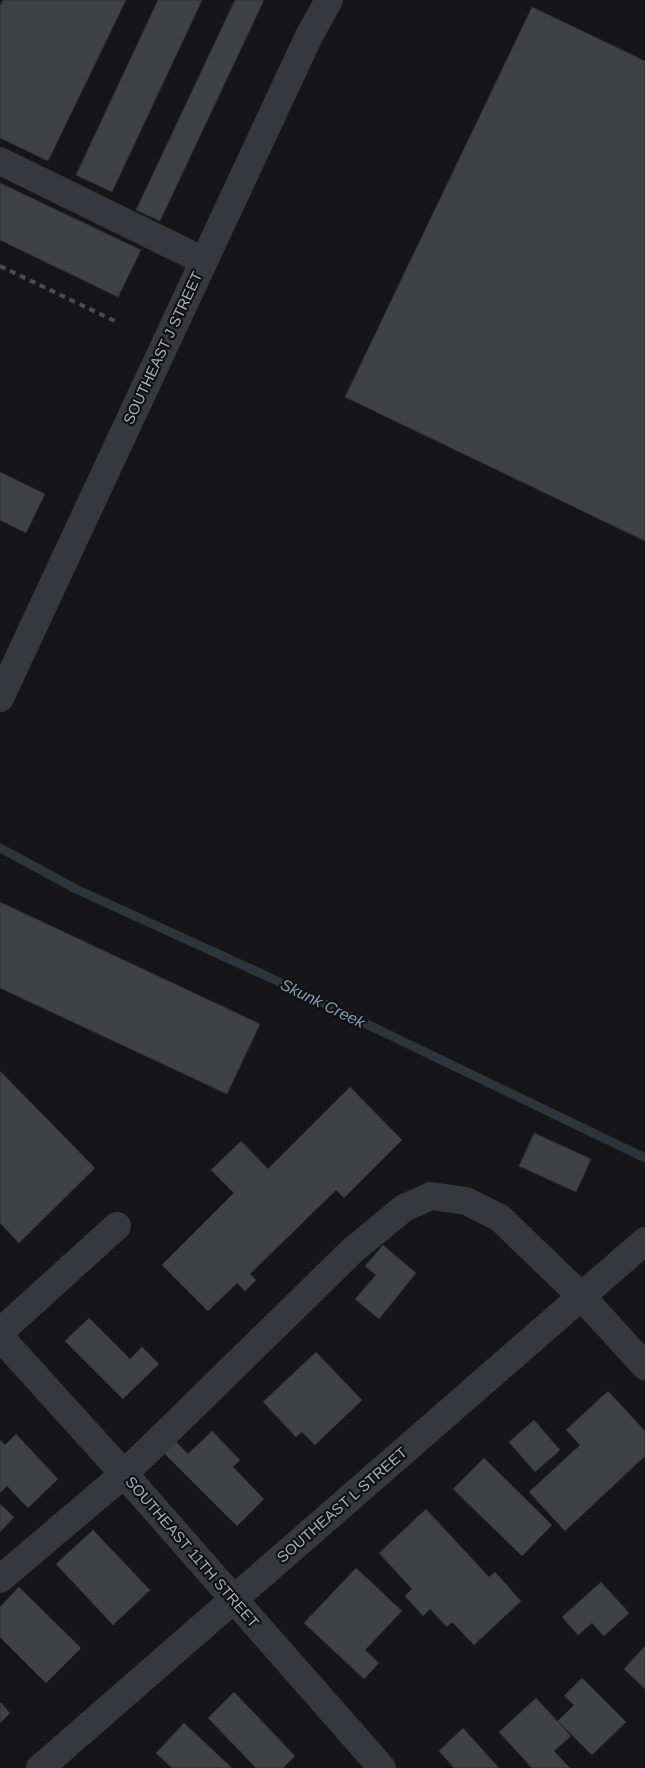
<svg xmlns="http://www.w3.org/2000/svg" width="645" height="1768" viewBox="0 0 645 1768" font-family="Arial,sans-serif">
<style>
.lines{fill:none;stroke-linecap:round;stroke-linejoin:round}
.stream{stroke:#2c353c;stroke-width:9}
.building{fill:#404145;stroke:#303034}
.minor{stroke:#37383d;stroke-width:28}
.rail{stroke:#4a4c52;stroke-width:4;stroke-dasharray:6 5;stroke-linecap:butt}
.labels{text-anchor:middle;stroke-width:4.5;stroke-linejoin:round;paint-order:stroke}
.street-label{font-size:15px;fill:#a8adb8;stroke:#111113}
.water-label{font-size:16px;font-style:italic;fill:#7f9bb3;stroke:#111113}
</style>
<rect width="100%" height="100%" fill="#161618"/>
<g class="lines">
<path class="stream" d="M0 848 76 889 273 979 645 1158"/>
</g>
<g class="building">
<path d="M3 0H126L48 161 0 138V6Z"/>
<path d="M158 0H202L112 192 76 175Z"/>
<path d="M235 0H264L160 221 136 210Z"/>
<path d="M532 7 645 61V541L345 397Z"/>
<path d="M0 183 141 250 118 297 0 240Z"/>
<path d="M0 472 45 494 26 533 0 520Z"/>
<path d="M0 902 260 1024 227 1094 0 988Z"/>
<path d="M0 1071 95 1168 19 1243 0 1223Z"/>
<path d="M350 1087 402 1140 344 1198 336 1190 250 1274 256 1280 245 1291 237 1283 208 1311 162 1265 234 1193 211 1170 241 1141 268 1169Z"/>
<path d="M534 1133 591 1159 576 1192 519 1166Z"/>
<path d="M383 1245 416 1273 379 1319 355 1299 376 1275 365 1266Z"/>
<path d="M89 1318 130 1359 142 1347 159 1364 123 1399 65 1341Z"/>
<path d="M316 1352 362 1400 315 1445 302 1432 296 1437 263 1402Z"/>
<path d="M608 1391 645 1431V1456L565 1531 529 1492 580 1445 566 1430Z"/>
<path d="M534 1420 560 1450 535 1472 509 1442Z"/>
<path d="M212 1431 240 1460 233 1467 264 1499 237 1526 162 1451 174 1440 188 1454Z"/>
<path d="M16 1434 58 1479 28 1508 7 1486 0 1493V1440L5 1445Z"/>
<path d="M484 1458 552 1525 522 1556 453 1489Z"/>
<path d="M0 1504 14 1517 0 1532Z"/>
<path d="M426 1509 489 1577 495 1572 521 1601 474 1645 452 1622 447 1627 430 1609 423 1616 405 1596 412 1589 379 1553Z"/>
<path d="M93 1530 150 1590 113 1625 56 1564Z"/>
<path d="M356 1568 402 1611 365 1650 379 1663 364 1679 304 1623Z"/>
<path d="M601 1582 629 1613 604 1636 592 1623 578 1635 562 1617Z"/>
<path d="M19 1587 81 1648 46 1683 0 1637V1607Z"/>
<path d="M645 1646V1689L624 1669Z"/>
<path d="M582 1678 626 1722 592 1755 558 1721 574 1705 564 1696Z"/>
<path d="M234 1692 295 1756 283 1768H256L208 1718Z"/>
<path d="M536 1698 571 1736 554 1751 570 1768H532L499 1732Z"/>
<path d="M0 1702 10 1713 0 1723Z"/>
<path d="M184 1723 232 1768H172L156 1753Z"/>
<path d="M463 1728 499 1768H454L439 1751Z"/>
</g>
<g class="lines">
<g class="minor">
<path d="M0 161 204 261"/>
<path d="M0 698 309 36 329 0"/>
<path d="M0 1332 117 1226"/>
<path d="M0 1337 124 1474 382 1768"/>
<path d="M0 1579 124 1474 353 1250 404 1208 431 1196 466 1201 500 1218 582 1297 645 1366"/>
<path d="M40 1768 645 1241"/>
</g>
<path class="rail" d="M0 266 119 323"/>
</g>
<g class="labels">
<g class="street-label">
<text transform="translate(163 348) rotate(-65)" y="5">SOUTHEAST J STREET</text>
<text transform="translate(342 1505) rotate(-41)" y="5">SOUTHEAST L STREET</text>
<text transform="translate(192 1552) rotate(49)" y="5">SOUTHEAST 11TH STREET</text>
</g>
<g class="water-label">
<text transform="translate(323 1003) rotate(26)" y="6">Skunk Creek</text>
</g>
</g>
</svg>
